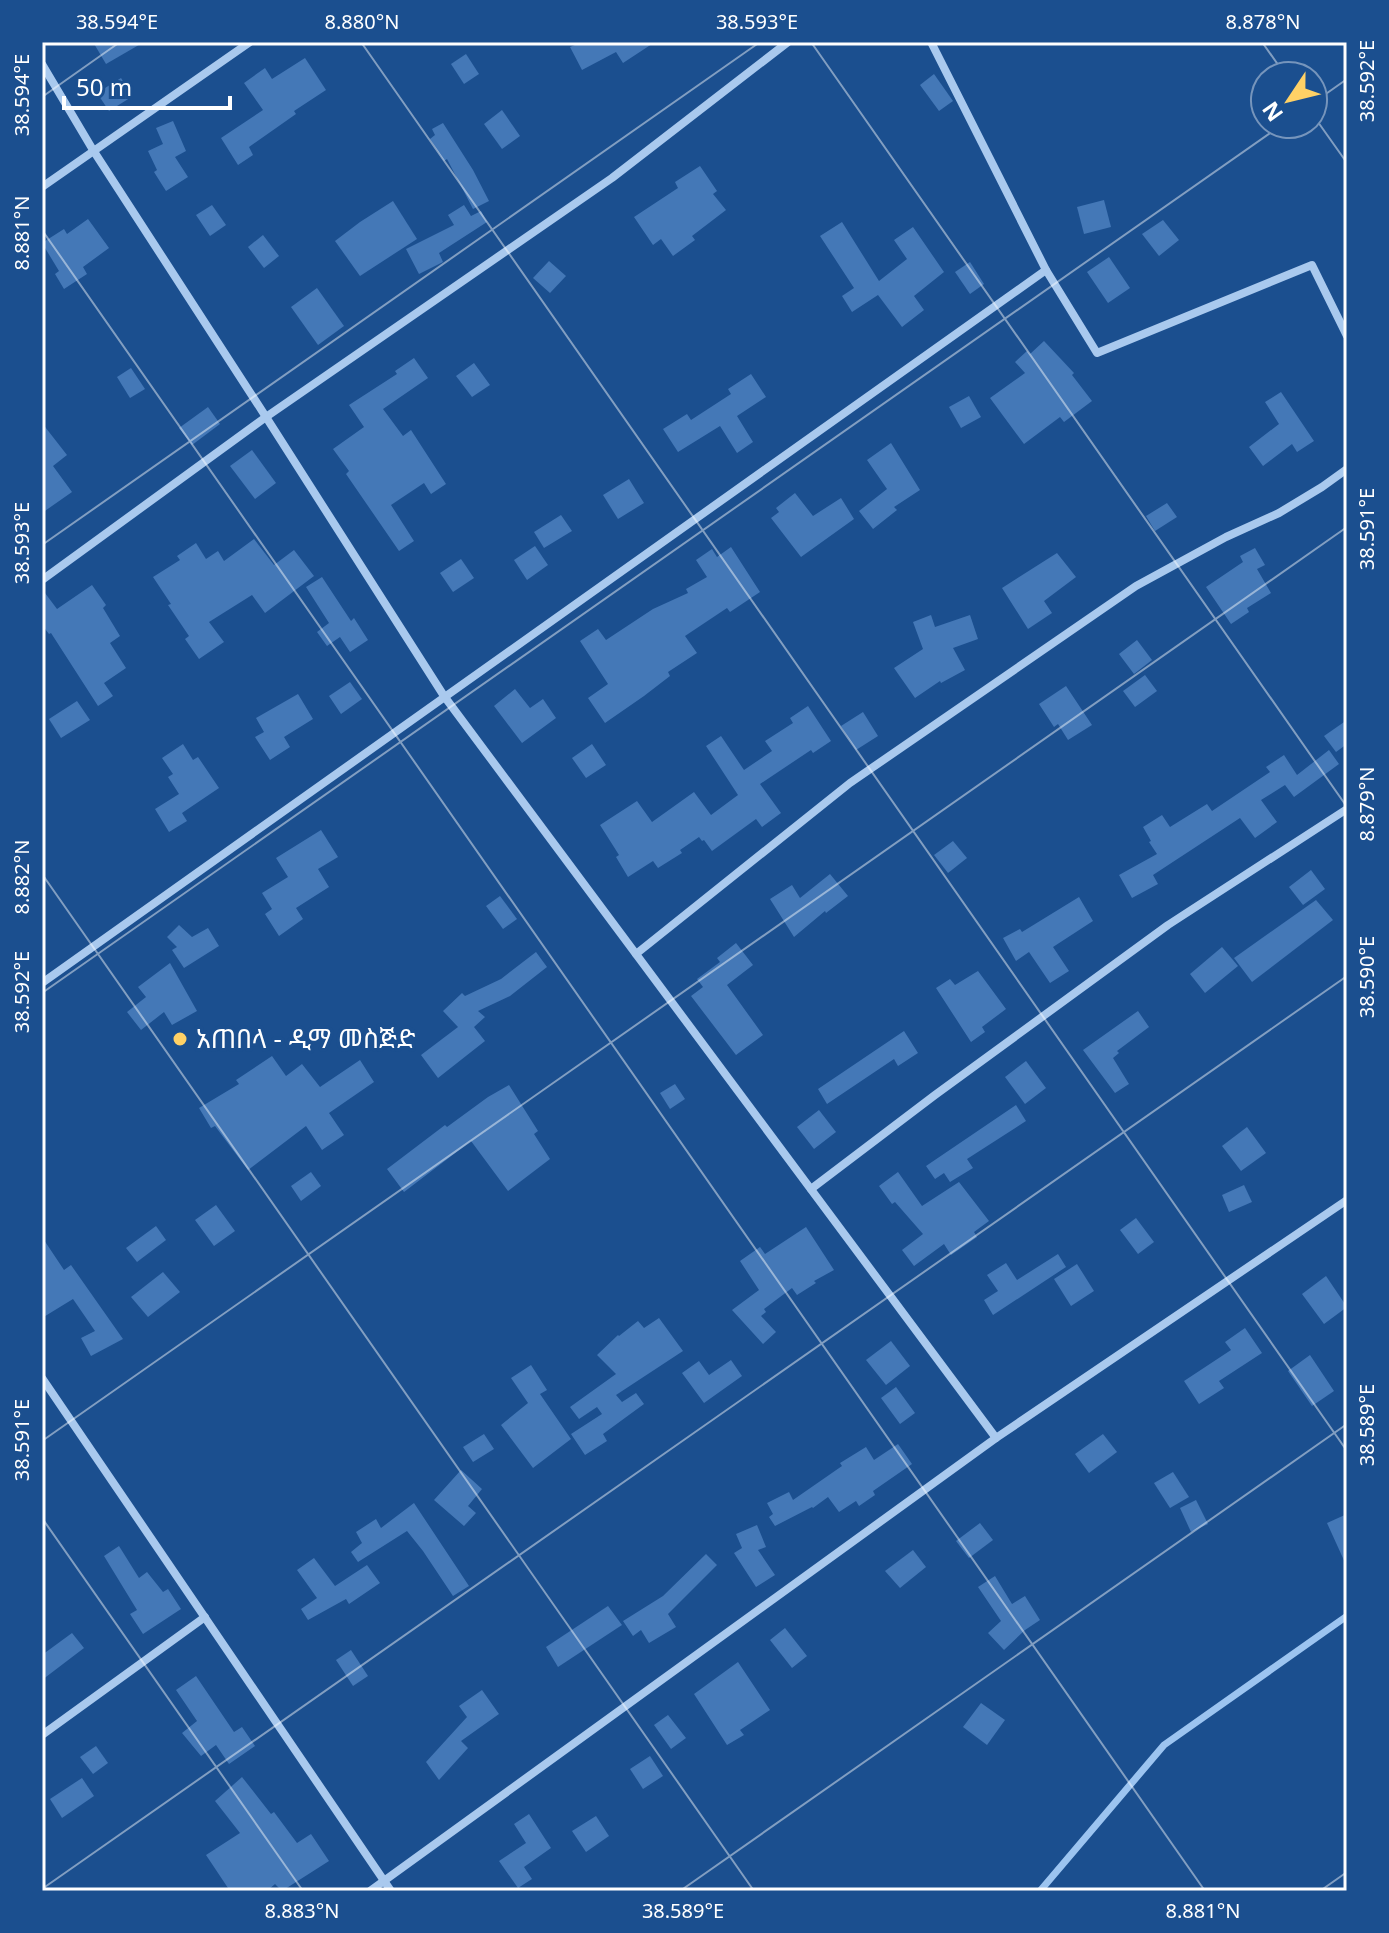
<svg xmlns="http://www.w3.org/2000/svg" width="1389" height="1933" viewBox="0 0 1389 1933" font-family="'Noto Sans','Noto Sans Ethiopic',sans-serif">
<style>
.lines{fill:none;stroke-linecap:round;stroke-linejoin:round}
.stream{stroke:#9cc4f0;stroke-width:7}
.building{fill:#4478b7}
.street{stroke:#a9c9ee;stroke-width:8}
.ticks{fill:none;stroke:#fff;stroke-width:2;stroke-opacity:0.45}
.poi-dot{fill:#ffd166;stroke:#1b4f8f;stroke-width:3}
.labels{text-anchor:middle;stroke-width:7;stroke-linejoin:round;paint-order:stroke}
.poi-label{font-size:26px;fill:#fff;stroke:#1b4f8f;text-anchor:start}
.neatline{fill:none;stroke:#fff;stroke-width:3}
.ticks-label{font-size:20px;text-anchor:middle;fill:#fff}
</style>
<rect width="100%" height="100%" fill="#1b4f8f"/>
<g class="lines">
<path class="stream" d="M1040 1891 1164 1745 1347 1616"/>
</g>
<g class="building">
<path d="M93 42H144L106 64Z"/>
<path d="M582 42H655L623 63 616 52 582 70 570 47Z"/>
<path d="M466 54 479 74 464 84 451 64Z"/>
<path d="M305 58 326 90 294 111 296 114 249 147 253 155 238 165 221 138 263 110 244 83 265 68 272 79Z"/>
<path d="M934 74 953 101 939 111 920 85Z"/>
<path d="M121 78 133 96 109 111 97 93Z"/>
<path d="M502 110 520 136 502 149 484 124Z"/>
<path d="M173 121 186 151 175 157 188 177 166 191 154 172 157 170 148 151 163 144 156 128Z"/>
<path d="M443 123 473 170 489 201 473 209 447 159 444 161 430 139 435 135 432 129Z"/>
<path d="M700 166 717 191 713 194 726 210 692 236 695 240 673 256 661 239 653 245 634 217 678 188 675 182Z"/>
<path d="M1104 200 1111 227 1084 234 1077 207Z"/>
<path d="M393 201 417 239 360 276 335 241 360 222Z"/>
<path d="M212 205 226 225 210 236 196 215Z"/>
<path d="M464 205 471 216 481 211 487 222 439 253 443 262 419 274 406 249 454 225 448 215Z"/>
<path d="M88 219 109 248 83 267 87 274 64 289 55 274 59 271 42 243 64 229 67 234Z"/>
<path d="M1163 220 1179 240 1159 256 1142 234Z"/>
<path d="M842 222 879 281 907 259 894 240 913 227 944 272 914 296 924 310 902 327 878 295 852 312 842 296 854 288 820 236Z"/>
<path d="M263 235 279 256 264 268 248 247Z"/>
<path d="M1109 257 1130 288 1108 303 1087 272Z"/>
<path d="M549 261 566 276 550 293 533 278Z"/>
<path d="M970 262 984 284 970 294 955 272Z"/>
<path d="M317 288 344 326 318 345 291 307Z"/>
<path d="M1044 341 1074 373 1072 375 1092 401 1064 422 1060 417 1024 444 990 398 1025 373 1015 362 1027 351 1030 354Z"/>
<path d="M414 358 428 378 383 409 403 436 411 430 446 484 431 494 424 483 391 505 414 541 399 551 346 474 349 471 333 449 364 427 349 405 397 374 395 371Z"/>
<path d="M474 363 490 385 472 397 456 376Z"/>
<path d="M131 368 145 389 130 398 117 377Z"/>
<path d="M751 374 766 397 737 416 753 442 737 453 720 426 678 452 663 429 687 414 691 420 731 394 728 389Z"/>
<path d="M1281 392 1314 441 1297 452 1292 444 1263 466 1249 447 1279 424 1265 402Z"/>
<path d="M969 396 981 417 961 428 949 407Z"/>
<path d="M208 407 220 424 192 445 179 428Z"/>
<path d="M42 423 67 455 53 466 72 492 42 513Z"/>
<path d="M891 443 920 490 894 507 897 510 873 529 859 511 887 489 867 460Z"/>
<path d="M252 450 276 483 255 499 230 466Z"/>
<path d="M629 479 644 503 618 519 603 495Z"/>
<path d="M795 493 813 516 841 498 854 519 801 557 771 518 779 512 776 508Z"/>
<path d="M1167 503 1177 517 1155 531 1146 516Z"/>
<path d="M561 515 572 531 544 548 534 532Z"/>
<path d="M254 539 274 565 294 550 314 576 265 613 252 595 209 622 224 642 199 659 185 639 189 636 168 605 171 604 153 577 180 560 177 556 196 543 206 559 218 551 224 561Z"/>
<path d="M535 546 548 565 527 580 514 560Z"/>
<path d="M731 547 760 592 730 612 727 608 685 636 697 653 668 672 670 676 644 696 605 723 588 698 608 684 580 641 598 629 606 640 653 609 688 593 686 589 707 577 696 560 712 549 717 557Z"/>
<path d="M1255 548 1265 565 1257 569 1271 593 1247 608 1249 612 1231 624 1206 587 1243 562 1240 556Z"/>
<path d="M1057 553 1076 577 1044 601 1052 613 1028 629 1002 588Z"/>
<path d="M461 559 474 578 453 592 440 573Z"/>
<path d="M322 577 351 621 354 618 368 640 350 652 340 637 327 646 317 632 329 623 306 587Z"/>
<path d="M92 585 106 605 103 608 120 636 110 643 126 668 104 683 113 696 98 706 51 633 49 634 42 625V589L57 609Z"/>
<path d="M931 615 935 627 970 615 978 639 953 648 965 670 941 683 940 681 915 698 894 668 923 649 913 622Z"/>
<path d="M1137 640 1152 660 1134 674 1119 654Z"/>
<path d="M1145 675 1157 691 1135 707 1123 691Z"/>
<path d="M350 682 362 699 341 714 329 696Z"/>
<path d="M1066 686 1092 725 1068 740 1058 724 1054 727 1039 704Z"/>
<path d="M515 689 530 708 543 699 556 718 522 743 494 706Z"/>
<path d="M298 694 313 719 284 737 290 747 270 760 255 737 264 732 256 718Z"/>
<path d="M77 701 90 720 61 738 49 719Z"/>
<path d="M808 706 831 741 813 753 811 750 760 784 781 813 762 827 756 819 712 851 704 840 702 841 699 837 680 850 682 853 658 868 653 861 628 877 616 857 619 855 600 825 637 801 652 822 694 792 711 815 738 795 706 746 721 736 744 770 772 751 765 741 793 723 790 718Z"/>
<path d="M863 712 878 736 856 750 841 726Z"/>
<path d="M1347 720V744L1336 752 1324 736Z"/>
<path d="M183 744 193 760 198 757 219 788 182 813 187 821 169 832 155 809 179 794 168 777 173 774 162 758Z"/>
<path d="M592 744 606 765 586 778 572 758Z"/>
<path d="M1329 750 1339 764 1294 797 1285 785 1261 800 1277 822 1255 838 1240 818 1153 875 1158 884 1132 898 1119 875 1157 854 1149 842 1151 841 1143 827 1162 815 1170 827 1207 804 1212 811 1270 772 1266 767 1284 755 1297 775Z"/>
<path d="M321 830 338 857 318 869 329 887 296 908 303 919 279 936 265 914 272 909 262 893 288 877 276 858Z"/>
<path d="M953 841 967 858 948 873 934 855Z"/>
<path d="M1311 870 1325 889 1303 905 1289 887Z"/>
<path d="M830 874 848 896 826 913 825 911 794 937 770 899 792 885 800 898Z"/>
<path d="M500 896 517 919 503 929 486 906Z"/>
<path d="M1079 897 1093 921 1053 947 1069 971 1050 983 1029 952 1016 961 1003 938 1020 929 1022 932Z"/>
<path d="M1316 900 1333 920 1252 982 1234 958Z"/>
<path d="M179 925 192 937 208 928 219 946 184 968 172 950 177 947 167 937Z"/>
<path d="M736 943 753 965 727 985 763 1035 736 1055 691 996 703 987 697 979 720 962 717 958Z"/>
<path d="M1222 947 1238 966 1205 993 1190 974Z"/>
<path d="M536 952 547 967 510 996 478 1011 485 1017 474 1027 485 1041 438 1078 421 1055 458 1027 443 1011 462 993 465 996 501 979Z"/>
<path d="M170 963 197 1011 172 1025 164 1012 141 1030 127 1012 146 997 138 987Z"/>
<path d="M978 971 1006 1009 982 1027 985 1032 971 1042 936 988 950 979 955 985Z"/>
<path d="M1138 1011 1149 1027 1117 1051 1119 1053 1113 1058 1129 1084 1115 1093 1083 1050Z"/>
<path d="M904 1031 918 1053 898 1066 894 1059 827 1104 818 1089Z"/>
<path d="M272 1056 286 1076 302 1064 320 1087 360 1060 374 1082 329 1113 344 1135 322 1150 306 1126 248 1170 215 1126 211 1128 199 1108 239 1084 236 1080Z"/>
<path d="M1026 1061 1046 1088 1025 1104 1005 1077Z"/>
<path d="M675 1084 685 1099 670 1109 660 1093Z"/>
<path d="M509 1085 538 1131 534 1134 550 1159 508 1191 471 1141 404 1192 387 1169 445 1125 447 1127 488 1097Z"/>
<path d="M1016 1105 1026 1121 967 1159 973 1168 950 1182 944 1173 935 1179 926 1166Z"/>
<path d="M819 1110 836 1132 814 1149 797 1127Z"/>
<path d="M1247 1127 1266 1153 1241 1171 1222 1146Z"/>
<path d="M311 1172 321 1186 301 1201 291 1186Z"/>
<path d="M898 1172 922 1206 959 1182 989 1221 974 1232 977 1237 951 1255 944 1244 914 1266 902 1250 923 1234 895 1202 892 1204 879 1186Z"/>
<path d="M1244 1185 1252 1202 1229 1212 1222 1195Z"/>
<path d="M216 1205 235 1231 214 1246 195 1220Z"/>
<path d="M1136 1218 1154 1242 1138 1254 1120 1230Z"/>
<path d="M156 1226 166 1240 137 1262 126 1248Z"/>
<path d="M806 1227 834 1270 814 1281 816 1283 797 1295 792 1288 764 1309 766 1312 761 1316 776 1332 763 1344 732 1310 759 1290 740 1261 760 1247 765 1254Z"/>
<path d="M42 1237 64 1270 71 1265 123 1339 91 1356 81 1338 95 1331 73 1299 42 1318Z"/>
<path d="M1058 1254 1066 1267 993 1315 984 1300 998 1291 987 1275 1006 1263 1017 1280Z"/>
<path d="M1077 1264 1094 1291 1071 1306 1054 1279Z"/>
<path d="M163 1272 180 1292 148 1317 131 1297Z"/>
<path d="M1326 1276 1347 1307 1324 1324 1302 1294Z"/>
<path d="M659 1318 683 1351 616 1395 622 1402 636 1393 644 1404 603 1434 607 1441 585 1455 571 1434 602 1414 597 1407 579 1419 570 1407 616 1374 597 1355 618 1335 619 1336 638 1321 644 1328Z"/>
<path d="M1245 1328 1262 1353 1219 1381 1224 1388 1199 1404 1184 1381 1231 1350 1225 1342Z"/>
<path d="M891 1341 910 1366 886 1385 866 1360Z"/>
<path d="M1310 1355 1334 1391 1312 1406 1288 1371Z"/>
<path d="M731 1360 742 1376 704 1403 682 1373 699 1361 709 1375Z"/>
<path d="M531 1365 547 1390 540 1394 571 1439 533 1468 501 1425 528 1403 511 1378Z"/>
<path d="M896 1387 915 1413 900 1424 881 1398Z"/>
<path d="M484 1434 494 1449 473 1462 463 1447Z"/>
<path d="M1103 1434 1117 1452 1089 1473 1075 1454Z"/>
<path d="M898 1444 912 1464 873 1491 875 1495 859 1506 856 1501 839 1512 828 1497 813 1508 812 1507 775 1526 769 1517 773 1514 767 1503 789 1492 793 1500 842 1466 840 1463 866 1447 874 1460Z"/>
<path d="M461 1470 482 1489 468 1506 476 1513 464 1526 434 1500Z"/>
<path d="M1173 1472 1189 1497 1170 1508 1154 1483Z"/>
<path d="M1196 1500 1208 1524 1191 1532 1180 1508Z"/>
<path d="M414 1503 469 1586 453 1596 423 1551 407 1531 358 1562 351 1552 362 1543 356 1532 376 1519 381 1528Z"/>
<path d="M1347 1514V1567L1327 1523Z"/>
<path d="M980 1523 993 1540 969 1558 956 1541Z"/>
<path d="M757 1525 766 1547 758 1550 775 1575 756 1587 734 1553 742 1548 736 1534Z"/>
<path d="M119 1546 139 1578 147 1572 163 1592 168 1589 181 1609 143 1634 130 1614 137 1610 104 1556Z"/>
<path d="M913 1550 926 1567 900 1588 885 1571Z"/>
<path d="M706 1554 717 1565 668 1614 676 1627 649 1643 641 1630 633 1636 623 1621 663 1596Z"/>
<path d="M314 1558 335 1586 367 1565 380 1583 349 1604 346 1599 308 1620 301 1609 317 1598 297 1570Z"/>
<path d="M995 1576 1012 1604 1025 1596 1040 1620 1025 1630 1004 1650 988 1633 1001 1621 978 1587Z"/>
<path d="M608 1606 622 1625 558 1667 546 1647Z"/>
<path d="M785 1628 807 1656 792 1668 770 1640Z"/>
<path d="M72 1633 84 1648 42 1680V1655Z"/>
<path d="M351 1650 368 1676 353 1686 336 1660Z"/>
<path d="M738 1662 770 1710 740 1730 744 1735 727 1745 694 1694Z"/>
<path d="M196 1676 234 1732 242 1727 255 1746 229 1764 216 1745 201 1756 182 1733 197 1721 176 1690Z"/>
<path d="M482 1690 499 1714 461 1741 468 1748 439 1780 426 1762 467 1717 459 1706Z"/>
<path d="M981 1703 1005 1720 987 1745 963 1727Z"/>
<path d="M668 1715 686 1738 671 1749 654 1725Z"/>
<path d="M96 1746 108 1763 93 1774 80 1757Z"/>
<path d="M650 1756 663 1776 643 1789 630 1769Z"/>
<path d="M242 1777 271 1814 274 1812 297 1843 311 1834 329 1861 282 1891 275 1884 267 1891H230L206 1855 240 1833 215 1801Z"/>
<path d="M82 1778 94 1796 62 1818 50 1799Z"/>
<path d="M529 1814 551 1848 524 1867 532 1879 518 1888 499 1861 526 1843 514 1824Z"/>
<path d="M596 1816 609 1836 586 1852 572 1831Z"/>
</g>
<g class="lines">
<g class="street">
<path d="M931 42 1046 270 1097 353 1312 265 1347 336"/>
<path d="M42 64 93 150 266 417 444 696 996 1438"/>
<path d="M42 187 250 42"/>
<path d="M42 580 266 417 612 178 788 42"/>
<path d="M636 954 850 783 1136 586 1226 537 1279 513 1322 487 1347 469"/>
<path d="M42 983 1046 270"/>
<path d="M811 1189 935 1095 1168 925 1347 809"/>
<path d="M42 1378 391 1891"/>
<path d="M42 1735 205 1617"/>
<path d="M370 1891 996 1438 1347 1200"/>
</g>
</g>
<path class="ticks" d="M361 42 1347 1451M811 42 1347 807M1262 42 1286 76M42 97 120 42M1313 103 1347 79M1313 115 1347 163M42 230 1205 1891M42 545 760 42M42 874 754 1891M42 993 1283 124M42 1441 1347 527M42 1518 303 1891M42 1889 1347 976M680 1891 1347 1424M1320 1891 1347 1872"/>
<circle class="poi-dot" cx="180" cy="1039" r="8"/>
<g class="labels">
<g class="poi-label">
<text x="196" y="1048">አጠበላ - ዲማ መስጅድ</text>
</g>
</g>
<rect width="1389" height="1933" fill="none" stroke="#1b4f8f" stroke-width="88"/>
<g transform="translate(1289 100) rotate(235)"><circle r="38" fill="#1b4f8f" stroke="#7695bc" stroke-width="2"/>
<path d="M0-6L14 30L0 20L-14 30Z" fill="#ffd166"/>
<text y="-12" font-size="22" font-weight="bold" text-anchor="middle" fill="#ffffff">N</text>
</g>
<path d="M64 96v12h166v-12" fill="none" stroke="#ffffff" stroke-width="4"/>
<text x="76" y="96" font-size="24" fill="#ffffff" stroke="#1b4f8f" stroke-width="6" paint-order="stroke">50 m</text>
<rect x="44" y="44" width="1301" height="1845" class="neatline"/>
<g class="ticks-label">
<text x="117" y="29">38.594°E</text>
<text x="362" y="29">8.880°N</text>
<text x="757" y="29">38.593°E</text>
<text x="1263" y="29">8.878°N</text>
<text transform="translate(1367 81) rotate(-90)" y="7">38.592°E</text>
<text transform="translate(22 95) rotate(-90)" y="7">38.594°E</text>
<text transform="translate(22 233) rotate(-90)" y="7">8.881°N</text>
<text transform="translate(1367 529) rotate(-90)" y="7">38.591°E</text>
<text transform="translate(22 543) rotate(-90)" y="7">38.593°E</text>
<text transform="translate(1367 804) rotate(-90)" y="7">8.879°N</text>
<text transform="translate(22 877) rotate(-90)" y="7">8.882°N</text>
<text transform="translate(1367 977) rotate(-90)" y="7">38.590°E</text>
<text transform="translate(22 992) rotate(-90)" y="7">38.592°E</text>
<text transform="translate(1367 1425) rotate(-90)" y="7">38.589°E</text>
<text transform="translate(22 1440) rotate(-90)" y="7">38.591°E</text>
<text x="302" y="1918">8.883°N</text>
<text x="683" y="1918">38.589°E</text>
<text x="1203" y="1918">8.881°N</text>
</g>
</svg>
